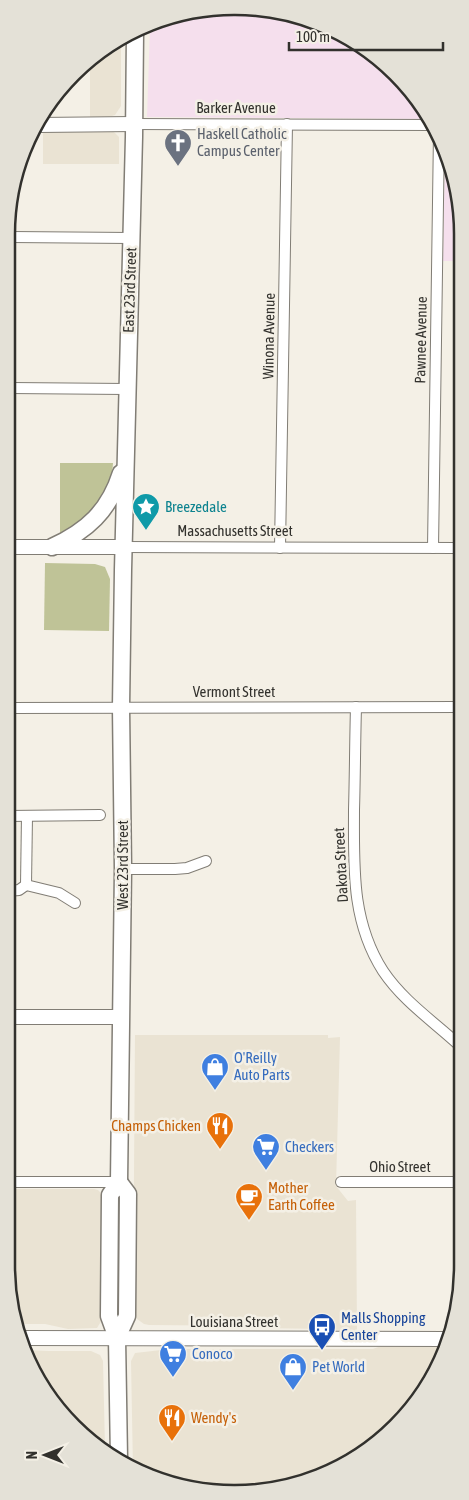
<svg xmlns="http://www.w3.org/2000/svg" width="469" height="1500" viewBox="0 0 469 1500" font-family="'Asap Condensed',sans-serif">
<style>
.built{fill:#eae3d3}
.education{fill:#f5dfed}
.green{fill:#bfc397}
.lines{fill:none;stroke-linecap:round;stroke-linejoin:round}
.street-casing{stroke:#817d75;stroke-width:12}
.secondary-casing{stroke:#817d75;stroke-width:16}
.primary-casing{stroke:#817d75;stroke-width:19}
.street{stroke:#fff;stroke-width:10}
.secondary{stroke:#fff;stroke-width:14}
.primary{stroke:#fff;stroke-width:16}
.labels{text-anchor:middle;stroke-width:5;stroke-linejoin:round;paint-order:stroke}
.street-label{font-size:15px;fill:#32312d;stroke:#f4f0e6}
.worship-label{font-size:15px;fill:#5b616d;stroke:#f4f0e6;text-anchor:start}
.culture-label{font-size:15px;fill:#0d838f;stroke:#f4f0e6;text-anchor:start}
.shop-label{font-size:15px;fill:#366cbe;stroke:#f4f0e6;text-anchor:start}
.food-label{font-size:15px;fill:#c56008;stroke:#f4f0e6;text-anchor:start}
.transit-label{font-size:15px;fill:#164399;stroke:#f4f0e6;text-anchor:start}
.rim{fill:none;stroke:#32312d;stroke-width:2.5}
</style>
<rect width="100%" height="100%" fill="#f4f0e6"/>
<g class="built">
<path d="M121 39V106L115 115 109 117 90 118V63L108 45Z"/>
<path d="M43 131H112L115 133 119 137V164H43Z"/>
<path d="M135 1035H328V1038L340 1037 336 1186 348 1201 356 1200 357 1331 324 1329 260 1328 257 1326 149 1325 144 1324 137 1319 133 1313Z"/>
<path d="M7 1189H94L98 1190 102 1194 104 1198 103 1318 97 1328 68 1329 45 1324H18L6 1265Z"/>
<path d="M381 1346H444L424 1392 373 1447 294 1486 205 1492 133 1470 131 1361 135 1353 170 1349H373Z"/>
<path d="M23 1350 49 1351H91L100 1355 103 1361 105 1448 63 1416Z"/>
</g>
<g class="education">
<path d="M190 11H279L349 37 406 84 430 119 147 117 150 27Z"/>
<path d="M445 151 461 204V261H443Z"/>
</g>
<g class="green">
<path d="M60 463H113L112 475 100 507 60 536Z"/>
<path d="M45 563 95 564 105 567 110 579 109 631 44 630Z"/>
</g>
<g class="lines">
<defs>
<g id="street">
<path d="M134 124 434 125"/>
<path d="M11 237 131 238"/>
<path d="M10 388 127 389"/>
<path d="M123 547 460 548"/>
<path d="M280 548 287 124"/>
<path d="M433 548 439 133"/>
<path d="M356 707C355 742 355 776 354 810 354 867 351 921 383 971 403 1001 433 1021 459 1045"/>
<path d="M9 708 460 707"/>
<path d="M8 816 100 815"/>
<path d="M123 869H175L187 868 206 861"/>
<path d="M26 885 27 816"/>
<path d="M26 885 59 893 75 903"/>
<path d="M8 891 19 890 26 885"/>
<path d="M7 1182H119"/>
<path d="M341 1182H459"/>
</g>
<g id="secondary">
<path d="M38 125 134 124"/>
<path d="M9 547H123"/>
<path d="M7 1017H122"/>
<path d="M21 1338 446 1339"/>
</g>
<g id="primary">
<path d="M52 547C87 531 109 511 121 473"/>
<path d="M117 1338 127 1316 128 1194 119 1182"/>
<path d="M119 1459 117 1338 109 1316 110 1195 119 1182 123 869 121 707 123 570 134 137 135 33"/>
</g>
</defs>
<use href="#street" class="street-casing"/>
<use href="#secondary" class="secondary-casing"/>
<use href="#primary" class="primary-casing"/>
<use href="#street" class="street"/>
<use href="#secondary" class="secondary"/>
<use href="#primary" class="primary"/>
</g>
<defs>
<symbol id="church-pin" viewBox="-11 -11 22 30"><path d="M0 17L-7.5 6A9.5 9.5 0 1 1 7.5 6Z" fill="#6b7280" stroke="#f4f0e6"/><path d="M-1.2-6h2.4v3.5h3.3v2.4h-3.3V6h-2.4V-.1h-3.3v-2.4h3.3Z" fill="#fff"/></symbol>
<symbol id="sight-pin" viewBox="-11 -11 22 30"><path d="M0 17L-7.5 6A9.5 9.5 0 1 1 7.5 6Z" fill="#0f9aa8" stroke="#f4f0e6"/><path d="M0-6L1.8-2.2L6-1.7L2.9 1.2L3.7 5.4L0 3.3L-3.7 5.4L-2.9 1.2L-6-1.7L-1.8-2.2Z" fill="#fff"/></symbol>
<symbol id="shop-pin" viewBox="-11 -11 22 30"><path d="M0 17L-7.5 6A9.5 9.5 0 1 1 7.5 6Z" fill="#3f7fe0" stroke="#f4f0e6"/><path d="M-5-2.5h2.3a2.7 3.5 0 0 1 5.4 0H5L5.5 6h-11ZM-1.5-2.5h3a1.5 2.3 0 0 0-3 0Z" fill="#fff"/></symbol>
<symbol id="restaurant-pin" viewBox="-11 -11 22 30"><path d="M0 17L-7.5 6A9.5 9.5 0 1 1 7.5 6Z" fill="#e8710a" stroke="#f4f0e6"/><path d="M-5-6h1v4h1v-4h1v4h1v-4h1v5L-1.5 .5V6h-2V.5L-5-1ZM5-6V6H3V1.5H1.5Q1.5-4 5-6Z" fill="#fff"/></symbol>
<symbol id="supermarket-pin" viewBox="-11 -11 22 30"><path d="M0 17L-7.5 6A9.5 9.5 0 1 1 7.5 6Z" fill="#3f7fe0" stroke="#f4f0e6"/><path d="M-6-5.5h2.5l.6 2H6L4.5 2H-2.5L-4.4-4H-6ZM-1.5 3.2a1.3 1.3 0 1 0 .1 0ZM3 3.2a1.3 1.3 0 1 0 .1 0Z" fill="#fff"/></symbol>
<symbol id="cafe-pin" viewBox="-11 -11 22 30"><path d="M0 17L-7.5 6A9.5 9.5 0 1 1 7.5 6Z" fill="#e8710a" stroke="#f4f0e6"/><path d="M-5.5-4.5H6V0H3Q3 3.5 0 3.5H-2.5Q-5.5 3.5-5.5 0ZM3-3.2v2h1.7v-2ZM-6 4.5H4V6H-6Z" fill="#fff"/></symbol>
<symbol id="bus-pin" viewBox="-11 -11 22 30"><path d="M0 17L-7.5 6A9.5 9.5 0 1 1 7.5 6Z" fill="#1a4fb4" stroke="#f4f0e6"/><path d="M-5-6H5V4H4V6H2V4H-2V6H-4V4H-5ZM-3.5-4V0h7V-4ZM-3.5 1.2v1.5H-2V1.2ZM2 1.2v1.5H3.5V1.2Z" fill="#fff"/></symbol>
</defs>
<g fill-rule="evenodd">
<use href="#church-pin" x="162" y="127" width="32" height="43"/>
<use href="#sight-pin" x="130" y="491" width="32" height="43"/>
<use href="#shop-pin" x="199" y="1051" width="32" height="43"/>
<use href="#restaurant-pin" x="204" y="1110" width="32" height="43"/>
<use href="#supermarket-pin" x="250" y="1131" width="32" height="43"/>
<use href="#cafe-pin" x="233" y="1181" width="32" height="43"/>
<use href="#bus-pin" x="306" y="1311" width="32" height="43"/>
<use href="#supermarket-pin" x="157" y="1338" width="32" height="43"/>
<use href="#shop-pin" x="277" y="1351" width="32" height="43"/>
<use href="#restaurant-pin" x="156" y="1402" width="32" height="43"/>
</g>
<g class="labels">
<g class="street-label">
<text x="236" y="113">Barker Avenue</text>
<text transform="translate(130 290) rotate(-88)" y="5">East 23rd Street</text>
<text transform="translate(269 336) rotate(-89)" y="5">Winona Avenue</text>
<text transform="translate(421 340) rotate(-89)" y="5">Pawnee Avenue</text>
<text x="235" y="536">Massachusetts Street</text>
<text x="234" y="697">Vermont Street</text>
<text transform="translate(123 865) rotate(-90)" y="5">West 23rd Street</text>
<text transform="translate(341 865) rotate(-93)" y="5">Dakota Street</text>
<text x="400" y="1172">Ohio Street</text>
<text x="234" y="1327">Louisiana Street</text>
</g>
<g class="worship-label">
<text x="197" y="139">Haskell Catholic<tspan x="197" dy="17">Campus Center</tspan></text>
</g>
<g class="culture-label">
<text x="165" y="512">Breezedale</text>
</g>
<g class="shop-label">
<text x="234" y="1063">O'Reilly<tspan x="234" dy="17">Auto Parts</tspan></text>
<text x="285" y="1152">Checkers</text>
<text x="192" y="1359">Conoco</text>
<text x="312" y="1372">Pet World</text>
</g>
<g class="food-label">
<text x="201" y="1131" text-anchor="end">Champs Chicken</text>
<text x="268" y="1193">Mother<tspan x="268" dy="17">Earth Coffee</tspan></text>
<text x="191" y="1423">Wendy's</text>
</g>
<g class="transit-label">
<text x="341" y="1323">Malls Shopping<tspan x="341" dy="17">Center</tspan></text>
</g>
</g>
<path d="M0 0H469V1500H0ZM234 15H235A219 219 0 0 1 454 234V1266A219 219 0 0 1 235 1485H234A219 219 0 0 1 15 1266V234A219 219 0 0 1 234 15Z" fill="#e4e1d7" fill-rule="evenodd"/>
<path class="rim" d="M234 15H235A219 219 0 0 1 454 234V1266A219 219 0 0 1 235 1485H234A219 219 0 0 1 15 1266V234A219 219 0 0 1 234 15Z"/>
<g transform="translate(45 1455) rotate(270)" stroke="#f4f0e6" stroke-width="4" paint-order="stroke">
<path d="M0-4L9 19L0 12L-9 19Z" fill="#32312d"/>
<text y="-8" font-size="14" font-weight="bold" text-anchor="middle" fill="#32312d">N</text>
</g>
<path d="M289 42v8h154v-8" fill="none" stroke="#32312d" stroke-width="2.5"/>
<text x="296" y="42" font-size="15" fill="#32312d" stroke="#f4f0e6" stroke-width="4" paint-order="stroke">100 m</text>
</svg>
